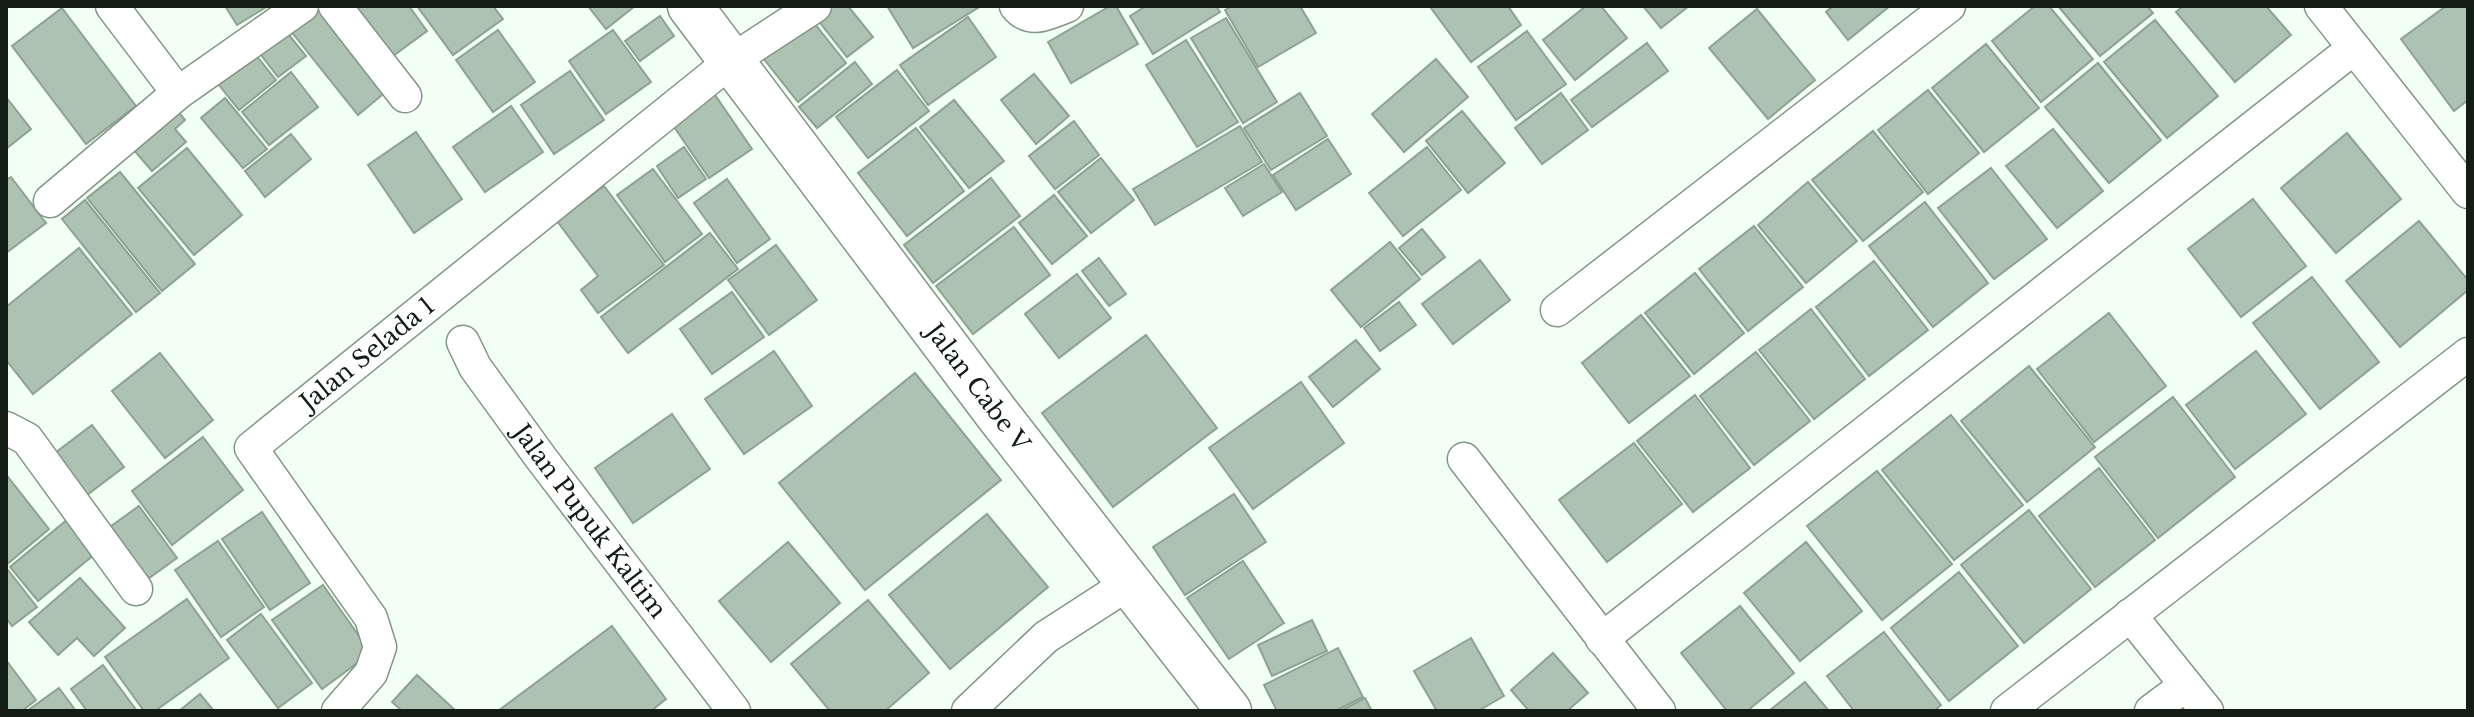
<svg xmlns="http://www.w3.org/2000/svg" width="2474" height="717" viewBox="0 0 2474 717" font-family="'Libre Baskerville',serif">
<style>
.building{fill:#aec2b1;stroke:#8fa292;stroke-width:2}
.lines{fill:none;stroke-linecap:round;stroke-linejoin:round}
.street-casing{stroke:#839686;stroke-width:35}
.secondary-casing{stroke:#839686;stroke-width:47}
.street{stroke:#fff;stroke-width:32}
.secondary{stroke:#fff;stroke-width:44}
.labels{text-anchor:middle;stroke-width:8;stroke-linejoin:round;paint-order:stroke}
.street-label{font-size:24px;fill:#141c16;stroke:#fff}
</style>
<rect width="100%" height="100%" fill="#f2fff4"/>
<g class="building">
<path d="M225 6H268L237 25Z"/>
<path d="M320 6 394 85 358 115 290 30Z"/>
<path d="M340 6H409L427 31 382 64Z"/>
<path d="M417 6H493L503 19 453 55Z"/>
<path d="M588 6H635L606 29Z"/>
<path d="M833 6H848L873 37 847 57 817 19Z"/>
<path d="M887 6H981L913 48Z"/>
<path d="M1110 6H1116L1138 44 1071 83 1048 42Z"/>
<path d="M1146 6H1216L1220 12 1153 54 1130 16Z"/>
<path d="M1232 6H1300L1316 33 1258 67 1225 10Z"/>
<path d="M1433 6H1508L1521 25 1471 62 1431 8Z"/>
<path d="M1586 6H1601L1627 38 1575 80 1543 40Z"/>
<path d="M1643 6H1689L1661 28Z"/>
<path d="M1833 6H1890L1848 40 1826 12Z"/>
<path d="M2035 6H2049L2093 59 2041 102 1992 41Z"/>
<path d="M2058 6H2147L2153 13 2100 56Z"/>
<path d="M2183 6H2266L2291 35 2235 82 2176 12Z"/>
<path d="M2446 6H2465L2468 10V100L2454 111 2401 39Z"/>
<path d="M62 8 136 106 86 144 12 46Z"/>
<path d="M1757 9 1815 80 1768 119 1709 48Z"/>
<path d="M660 16 674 36 640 61 625 41Z"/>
<path d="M968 17 996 57 928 105 900 65Z"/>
<path d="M1226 18 1277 102 1243 123 1191 38Z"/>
<path d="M811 19 846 63 798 102 763 58Z"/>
<path d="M2155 20 2218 96 2167 138 2104 62Z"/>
<path d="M285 30 306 56 278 77 258 51Z"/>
<path d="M498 30 535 82 493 112 456 60Z"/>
<path d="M613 30 651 82 606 114 569 61Z"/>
<path d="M1527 31 1566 84 1516 120 1478 67Z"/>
<path d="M1186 40 1238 122 1197 147 1146 65Z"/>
<path d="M1647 43 1668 71 1592 127 1571 100Z"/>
<path d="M1986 44 2039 108 1984 152 1932 88Z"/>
<path d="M251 49 276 80 239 110 215 80Z"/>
<path d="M1436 59 1468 97 1404 152 1372 114Z"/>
<path d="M855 62 872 84 817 128 799 107Z"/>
<path d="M2098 63 2161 140 2109 183 2045 107Z"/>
<path d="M897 70 929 111 868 158 836 117Z"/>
<path d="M570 71 604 120 554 154 521 105Z"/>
<path d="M291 72 318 107 269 145 242 112Z"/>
<path d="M1034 74 1069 116 1036 144 1001 100Z"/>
<path d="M711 89 752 149 709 178 668 118Z"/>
<path d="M1928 90 1979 153 1928 194 1878 130Z"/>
<path d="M1300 93 1327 136 1271 170 1244 128Z"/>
<path d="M1561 93 1588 130 1542 164 1515 128Z"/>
<path d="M6 97 31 129 6 149Z"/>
<path d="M225 98 267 149 243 168 201 118Z"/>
<path d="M954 100 1004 161 969 188 920 127Z"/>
<path d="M172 104 185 120 175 129 186 142 152 171 132 148Z"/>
<path d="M511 106 543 152 485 192 453 147Z"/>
<path d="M1462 111 1505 163 1468 193 1426 141Z"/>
<path d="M1074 121 1099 155 1055 189 1029 156Z"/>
<path d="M1240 126 1262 162 1155 225 1133 189Z"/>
<path d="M916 128 964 191 907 236 858 173Z"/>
<path d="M2053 129 2103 191 2057 228 2006 166Z"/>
<path d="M1873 131 1923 192 1863 241 1812 180Z"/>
<path d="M416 132 462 199 414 233 368 165Z"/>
<path d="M2347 133 2401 199 2336 253 2281 188Z"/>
<path d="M291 134 311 159 265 197 245 171Z"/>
<path d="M1328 139 1351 174 1296 210 1273 175Z"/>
<path d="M684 147 706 179 678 198 657 166Z"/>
<path d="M1427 147 1461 190 1403 236 1369 193Z"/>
<path d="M187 148 242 215 194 255 138 188Z"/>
<path d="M1101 158 1134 200 1091 233 1058 192Z"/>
<path d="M1264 164 1282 192 1243 216 1225 188Z"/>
<path d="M1991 168 2047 239 1994 279 1938 208Z"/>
<path d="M653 169 702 234 665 262 617 195Z"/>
<path d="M120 172 195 264 162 291 87 198Z"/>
<path d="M11 177 46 223 6 253V180Z"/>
<path d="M991 178 1020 216 933 283 904 245Z"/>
<path d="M727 179 770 239 737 263 694 203Z"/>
<path d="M1808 182 1857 241 1806 283 1758 225Z"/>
<path d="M604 186 664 265 598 313 581 290 598 276 557 221Z"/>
<path d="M1054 195 1087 236 1052 264 1019 223Z"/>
<path d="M2253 199 2306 266 2241 317 2188 249Z"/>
<path d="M85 200 160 293 136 312 62 219Z"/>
<path d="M1925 202 1988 283 1933 327 1869 246Z"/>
<path d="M2419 221 2468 280V290L2400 347 2346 281Z"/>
<path d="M1754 226 1803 287 1748 331 1699 269Z"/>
<path d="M1014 227 1050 275 973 334 936 286Z"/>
<path d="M1422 229 1445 257 1422 275 1399 248Z"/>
<path d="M710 233 738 269 628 353 601 317Z"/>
<path d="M1390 242 1420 279 1361 327 1331 290Z"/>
<path d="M776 245 817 300 769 335 728 280Z"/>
<path d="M79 248 132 314 33 394 6 360V307Z"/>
<path d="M1099 258 1126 294 1109 306 1082 271Z"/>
<path d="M1480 260 1510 300 1453 344 1422 304Z"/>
<path d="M1874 261 1928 330 1869 376 1816 307Z"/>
<path d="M1695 273 1744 333 1694 374 1645 313Z"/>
<path d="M1077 274 1111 318 1059 358 1025 314Z"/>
<path d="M2312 277 2379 362 2320 409 2253 323Z"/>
<path d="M732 292 764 337 712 374 680 329Z"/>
<path d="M1399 302 1416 325 1380 351 1364 328Z"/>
<path d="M1811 309 1865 379 1814 419 1759 350Z"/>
<path d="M2109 313 2166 386 2094 442 2037 369Z"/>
<path d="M1641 315 1690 376 1629 423 1582 363Z"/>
<path d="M1146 335 1217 428 1113 507 1042 413Z"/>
<path d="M1356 340 1380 369 1333 407 1309 377Z"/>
<path d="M774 351 812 406 744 454 705 399Z"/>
<path d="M2256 351 2306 414 2235 469 2186 405Z"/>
<path d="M1756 352 1810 421 1754 465 1700 396Z"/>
<path d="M160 353 213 420 165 458 112 391Z"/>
<path d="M2029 366 2095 447 2027 502 1961 421Z"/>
<path d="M915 373 1001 480 865 590 779 483Z"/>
<path d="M1301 382 1344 443 1253 509 1209 448Z"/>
<path d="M1695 395 1750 468 1693 512 1637 441Z"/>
<path d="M2173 397 2235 477 2158 538 2095 457Z"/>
<path d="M672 414 710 469 633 523 595 468Z"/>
<path d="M1951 415 2023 505 1954 560 1882 470Z"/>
<path d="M92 425 124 467 79 501 47 459Z"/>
<path d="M203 437 243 490 172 545 132 491Z"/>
<path d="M1634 443 1682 504 1607 562 1559 500Z"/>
<path d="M2099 468 2155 540 2095 587 2039 516Z"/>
<path d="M1877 471 1952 564 1882 620 1807 526Z"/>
<path d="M8 477 49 529 6 565V479Z"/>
<path d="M1234 494 1266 542 1185 595 1153 547Z"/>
<path d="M139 506 177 558 138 586 100 534Z"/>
<path d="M2029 510 2091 589 2024 643 1961 565Z"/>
<path d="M262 512 310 583 270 610 222 539Z"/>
<path d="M74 514 102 548 38 601 10 567Z"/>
<path d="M987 514 1048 587 950 669 889 595Z"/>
<path d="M218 541 264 607 221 637 175 570Z"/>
<path d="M788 542 840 603 771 662 719 601Z"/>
<path d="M1806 542 1862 611 1800 661 1744 593Z"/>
<path d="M1243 561 1284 623 1229 659 1187 598Z"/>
<path d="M8 570 37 607 12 626 6 618V572Z"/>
<path d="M1959 572 2018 646 1949 701 1891 628Z"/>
<path d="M80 578 125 628 94 656 77 638 58 655 29 622Z"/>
<path d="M323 585 371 653 322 689 272 620Z"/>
<path d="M187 599 229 658 155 711H144L105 657Z"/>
<path d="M868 600 929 673 885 711H830L791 664Z"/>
<path d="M1740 606 1794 673 1747 711H1727L1681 653Z"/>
<path d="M261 614 312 683 278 708 227 640Z"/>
<path d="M1312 620 1327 651 1272 676 1258 645Z"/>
<path d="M612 626 666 699 651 711H498Z"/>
<path d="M1884 632 1941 705 1934 711H1854L1827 676Z"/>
<path d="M1471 638 1504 696 1478 711H1437L1414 671Z"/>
<path d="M1338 648 1363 697 1335 711H1277L1264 685Z"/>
<path d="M1553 653 1588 693 1567 711H1529L1511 690Z"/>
<path d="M6 660 36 700 22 711H6Z"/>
<path d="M103 665 137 711H87L71 689Z"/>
<path d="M417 675 456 711H402L392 702Z"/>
<path d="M1805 682 1829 711H1769Z"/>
<path d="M59 688 76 711H27Z"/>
<path d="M200 694 214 711H179Z"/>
<path d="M1365 698 1372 711H1340Z"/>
</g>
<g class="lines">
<defs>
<g id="street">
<path d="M335 6 405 96"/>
<path d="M1016 6C1031 24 1048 13 1067 6"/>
<path d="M2321 6 2468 192"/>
<path d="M178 93 302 6"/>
<path d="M50 201 178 93 112 6"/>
<path d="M1557 310 1949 6"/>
<path id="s1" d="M463 342 475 367 541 458 734 711"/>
<path d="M6 428 27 439 136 589"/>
<path d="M1464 459 1659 711"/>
<path d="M2130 615 2207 711"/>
<path d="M1602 639 2354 48"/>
<path id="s2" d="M338 711 371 673 380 647 371 618 251 448 731 61 815 6"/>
<path d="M968 711 1046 637 1131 582"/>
<path d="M2007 711 2468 354"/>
<path d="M2151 711 2186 685"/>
</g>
<g id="secondary">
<path id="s3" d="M690 6 998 415 1229 711"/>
</g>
</defs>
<use href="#street" class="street-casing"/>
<use href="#secondary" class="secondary-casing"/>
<use href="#street" class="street"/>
<use href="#secondary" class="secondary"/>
</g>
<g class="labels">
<g class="street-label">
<text dy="8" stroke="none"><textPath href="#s2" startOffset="466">Jalan Selada 1</textPath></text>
<text dy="8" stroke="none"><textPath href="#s3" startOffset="478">Jalan Cabe V</textPath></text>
<text dy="8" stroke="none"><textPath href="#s1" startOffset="220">Jalan Pupuk Kaltim</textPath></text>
</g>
</g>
<rect width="2474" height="717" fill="none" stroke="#141c16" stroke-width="16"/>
</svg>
